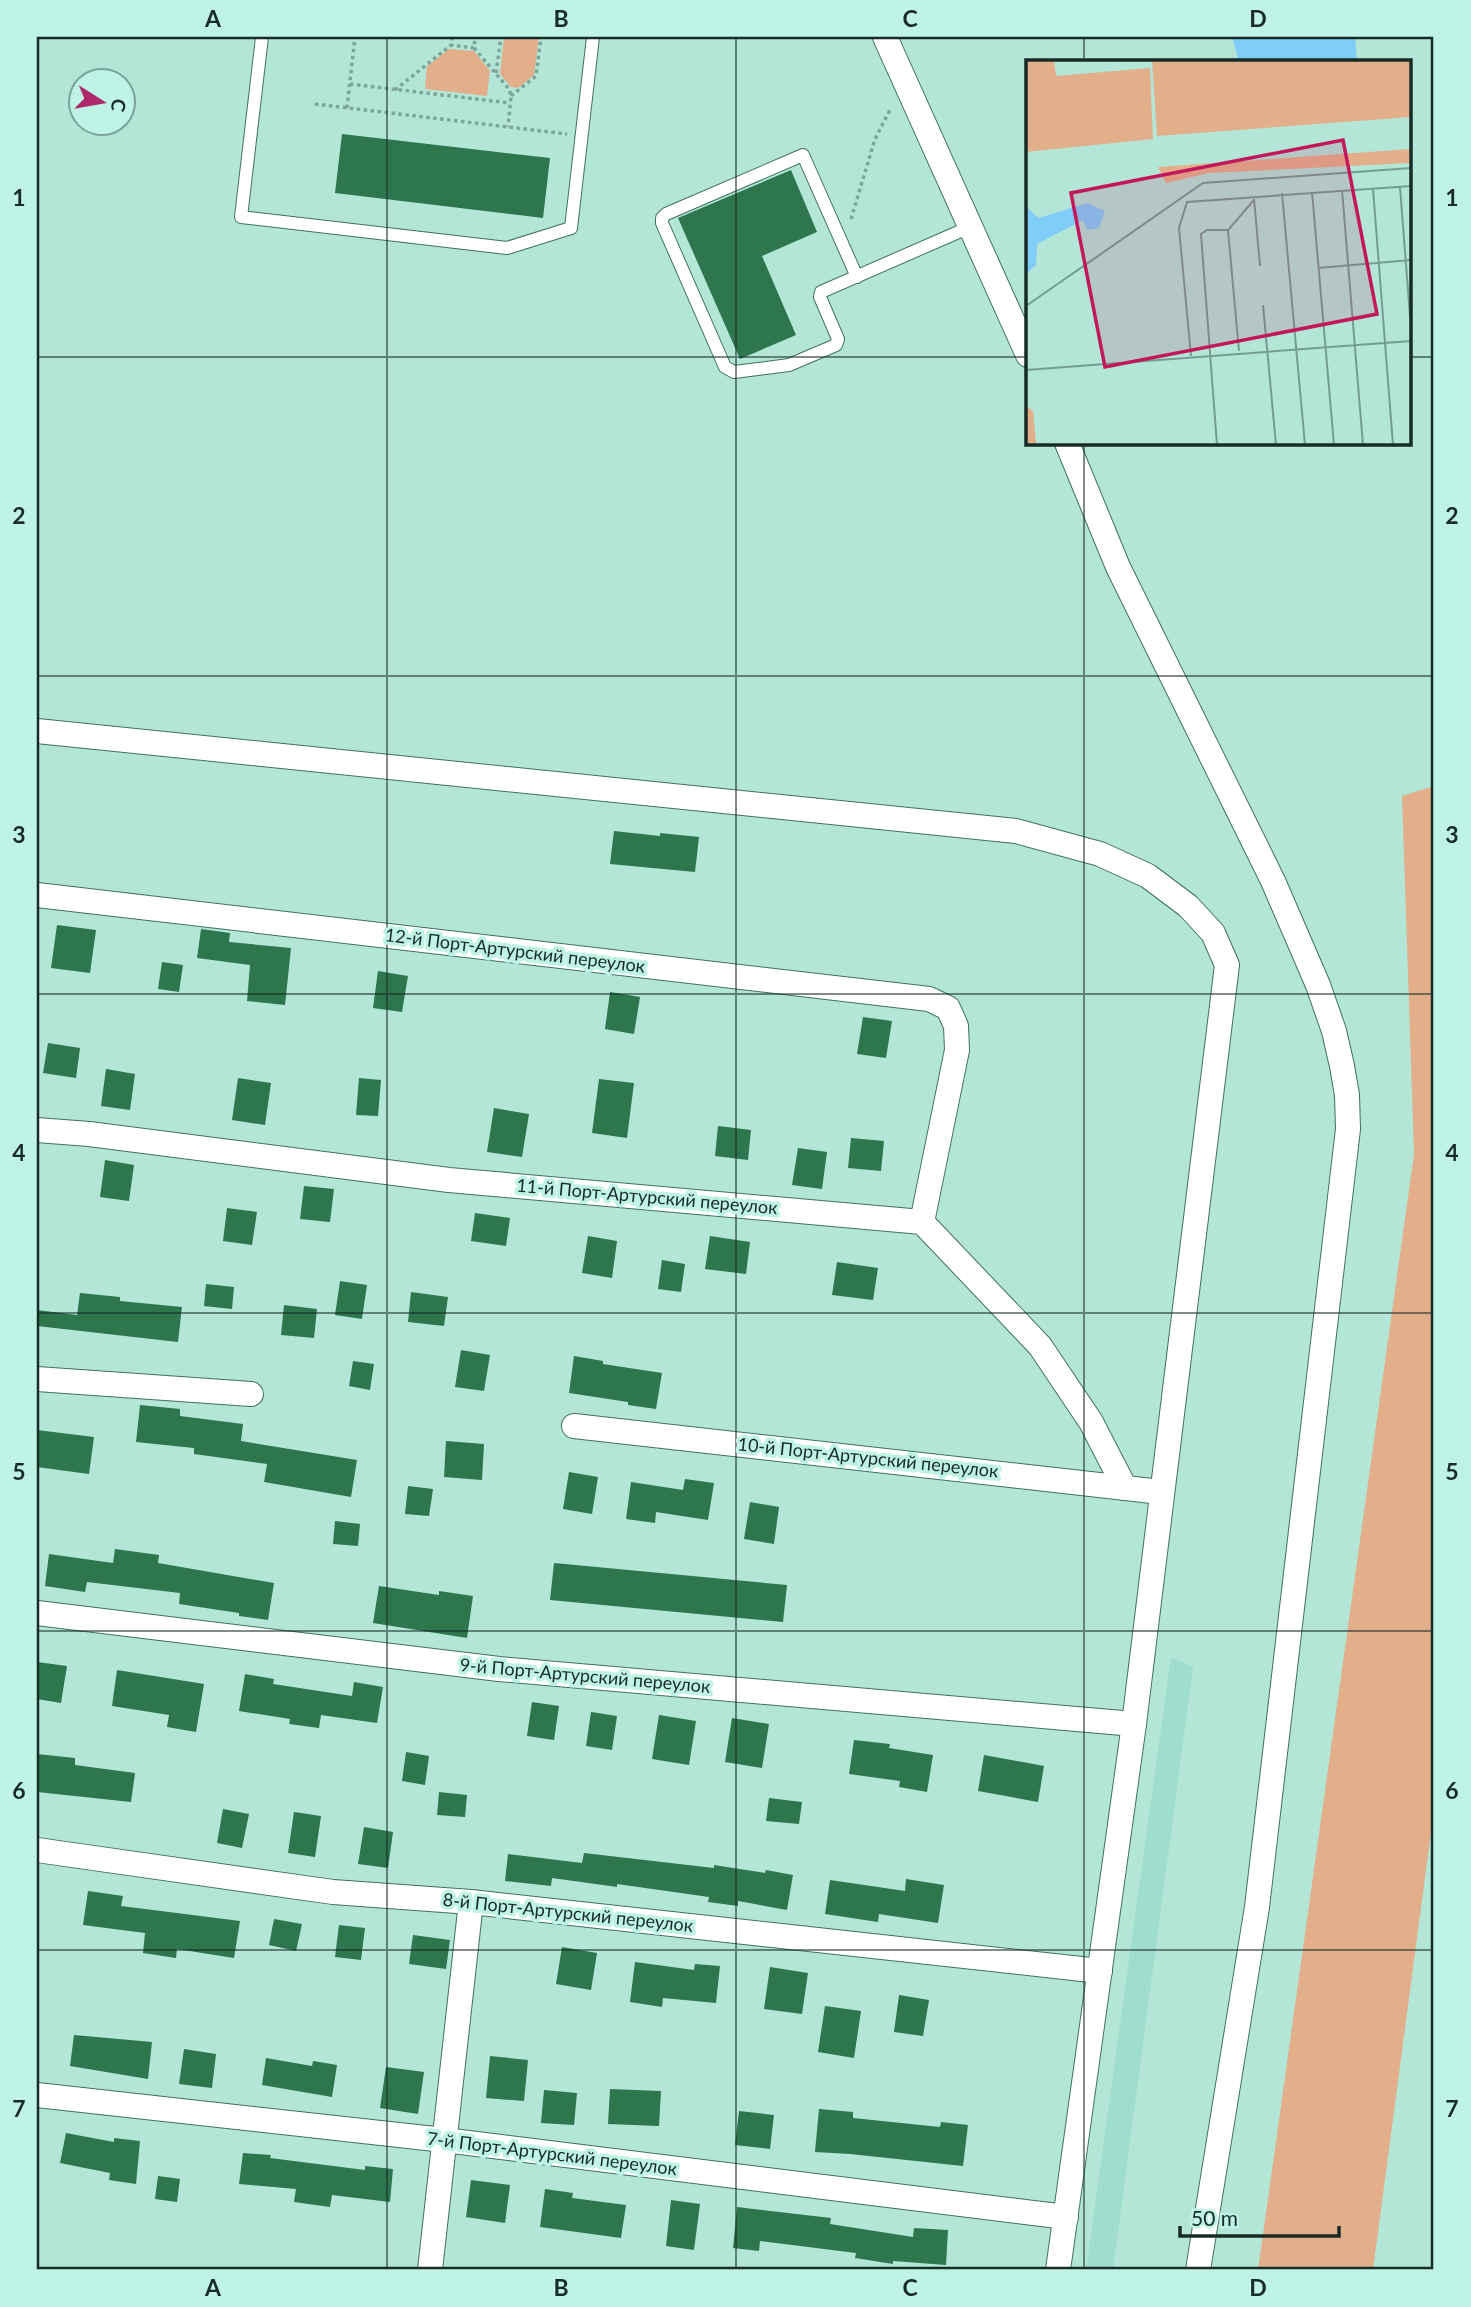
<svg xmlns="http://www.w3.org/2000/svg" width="1471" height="2307" viewBox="0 0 1471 2307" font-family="Lato,sans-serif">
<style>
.built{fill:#a0ddcd}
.green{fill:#e3af8b}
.water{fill:#81cdf9}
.building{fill:#2e764e}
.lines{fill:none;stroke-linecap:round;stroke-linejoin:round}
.lane-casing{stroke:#407064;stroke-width:14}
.street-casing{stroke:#407064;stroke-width:26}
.path{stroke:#7da59a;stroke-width:3.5;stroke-dasharray:3.5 3.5;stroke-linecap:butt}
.lane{stroke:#fff;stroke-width:12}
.street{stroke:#fff;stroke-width:24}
.grid{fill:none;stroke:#182c27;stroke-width:2;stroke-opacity:0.55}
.labels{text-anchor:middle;stroke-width:7;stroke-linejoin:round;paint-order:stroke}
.street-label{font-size:18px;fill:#182c27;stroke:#bff3e5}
.inset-road{fill:none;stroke:#759c91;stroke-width:2}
.view{fill:#c2185b;fill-opacity:0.15;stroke:#c2185b;stroke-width:3.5}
.inset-edge{fill:none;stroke:#182c27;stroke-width:3.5}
.neatline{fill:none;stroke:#182c27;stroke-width:2.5}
.grid-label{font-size:23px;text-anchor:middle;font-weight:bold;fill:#182c27}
</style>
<rect width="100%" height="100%" fill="#b3e6d7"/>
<path class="built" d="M1171 1657 1193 1667 1113 2270H1086Z"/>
<g class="green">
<path d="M504 37H539L534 75 518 88 511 87 500 74Z"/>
<path d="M449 49 474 51 490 71 487 96 425 89 427 66Z"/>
<path d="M1434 786V1810L1373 2270H1258L1414 1154 1402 796Z"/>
</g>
<path class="water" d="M1232 37H1355L1357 61H1214L1238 58Z"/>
<g class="building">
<path d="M342 134 550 158 543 218 335 193Z"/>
<path d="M791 170 817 232 762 256 796 335 740 359 678 218Z"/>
<path d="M614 831 660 836V833L699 837 695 872 610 864Z"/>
<path d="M57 925 96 930 90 973 51 968Z"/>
<path d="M201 929 230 933 229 942 291 948 285 1005 247 1001 250 965 197 958Z"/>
<path d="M162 962 183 965 179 992 158 989Z"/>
<path d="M378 971 408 976 402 1012 373 1008Z"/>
<path d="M610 992 640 997 634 1034 605 1029Z"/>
<path d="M863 1017 892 1021 886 1058 857 1054Z"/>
<path d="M48 1043 80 1048 76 1078 43 1073Z"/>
<path d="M106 1069 135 1074 130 1110 101 1106Z"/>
<path d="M238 1078 271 1083 265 1125 232 1120Z"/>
<path d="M359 1078 381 1080 378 1116 356 1115Z"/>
<path d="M599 1079 634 1083 627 1138 592 1133Z"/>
<path d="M494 1108 529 1114 522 1157 487 1152Z"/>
<path d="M718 1126 751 1130 748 1160 715 1156Z"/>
<path d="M851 1138 884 1141 881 1171 848 1168Z"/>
<path d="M798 1148 827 1152 822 1189 792 1185Z"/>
<path d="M105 1160 134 1165 129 1201 100 1197Z"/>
<path d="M304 1186 334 1189 330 1222 300 1219Z"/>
<path d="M227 1208 257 1212 252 1245 223 1241Z"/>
<path d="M475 1213 510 1218 506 1246 471 1241Z"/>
<path d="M588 1236 617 1241 612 1278 582 1273Z"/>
<path d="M710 1236 750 1242 746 1274 705 1269Z"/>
<path d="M662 1260 685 1264 681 1292 658 1289Z"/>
<path d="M837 1262 878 1268 873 1300 832 1295Z"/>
<path d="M340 1281 367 1285 362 1319 335 1315Z"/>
<path d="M206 1284 234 1287 232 1309 204 1306Z"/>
<path d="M411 1292 448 1297 444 1326 408 1322Z"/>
<path d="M80 1293 120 1297V1301L182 1307 178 1342 37 1326V1310L77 1315Z"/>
<path d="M284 1305 317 1309 314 1338 281 1335Z"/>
<path d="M461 1350 490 1355 484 1391 455 1387Z"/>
<path d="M574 1356 603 1361V1364L662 1373 656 1409 628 1405V1402L569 1393Z"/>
<path d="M353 1361 374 1364 370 1390 349 1386Z"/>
<path d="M140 1405 180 1409V1416L243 1424 241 1441 357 1460 351 1497 264 1482 267 1464 194 1454V1448L136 1442Z"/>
<path d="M37 1430 94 1437 89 1474 37 1467Z"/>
<path d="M446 1441 484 1444 482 1480 444 1477Z"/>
<path d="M569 1472 598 1477 592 1514 563 1509Z"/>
<path d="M685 1479 714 1483 708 1520 656 1512 655 1523 626 1519 631 1482 683 1490Z"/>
<path d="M408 1486 433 1489 429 1516 405 1514Z"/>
<path d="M750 1502 779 1507 774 1544 744 1539Z"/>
<path d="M335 1521 360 1524 358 1546 333 1544Z"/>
<path d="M115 1549 159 1555 158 1563 274 1583 268 1620 239 1616V1613L179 1604 180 1593 87 1582 85 1592 45 1586 49 1554 113 1563Z"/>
<path d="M554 1563 787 1585 783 1622 550 1600Z"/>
<path d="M379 1586 439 1595V1591L473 1596 467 1638 373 1623Z"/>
<path d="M37 1662 67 1666 61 1703 37 1699Z"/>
<path d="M117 1670 204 1684 196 1732 167 1727 169 1715 112 1706Z"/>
<path d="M245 1674 274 1679 273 1684 352 1696 354 1682 383 1687 377 1723 321 1715 319 1728 289 1724 290 1719 239 1711Z"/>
<path d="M532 1702 559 1706 554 1740 527 1736Z"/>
<path d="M591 1712 617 1716 612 1750 586 1746Z"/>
<path d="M659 1715 696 1721 689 1765 652 1759Z"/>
<path d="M732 1718 769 1724 762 1768 725 1762Z"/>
<path d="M854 1740 890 1744 889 1748 933 1755 927 1792 899 1787 900 1781 849 1774Z"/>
<path d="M406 1752 429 1756 425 1785 402 1781Z"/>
<path d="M37 1754 75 1758V1765L135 1773 131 1802 37 1792Z"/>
<path d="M984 1755 1044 1766 1038 1802 978 1791Z"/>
<path d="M439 1792 467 1795 465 1817 437 1815Z"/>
<path d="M769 1798 802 1802 799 1824 766 1821Z"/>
<path d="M223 1809 249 1814 242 1848 217 1843Z"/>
<path d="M294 1812 321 1816 315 1857 288 1853Z"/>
<path d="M364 1827 393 1832 388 1868 358 1864Z"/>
<path d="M584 1853 714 1868V1865L765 1873 766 1870 793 1875 787 1910 738 1901V1906L708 1902 709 1897 617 1884V1887L552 1878 551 1886 505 1881 508 1854 582 1863Z"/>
<path d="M906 1879 944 1885 938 1923 879 1914 878 1922 825 1914 830 1880 905 1891Z"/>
<path d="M88 1891 123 1896 121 1906 240 1921 234 1958 177 1949 176 1958 143 1953 145 1933 83 1925Z"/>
<path d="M274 1919 302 1924 296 1951 269 1945Z"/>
<path d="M339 1925 365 1928 361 1960 335 1957Z"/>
<path d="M413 1935 450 1940 446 1969 409 1964Z"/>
<path d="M562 1947 597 1953 591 1990 556 1984Z"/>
<path d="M635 1962 694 1970 695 1964 720 1966 716 2003 663 1998 662 2007 630 2002Z"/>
<path d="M770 1967 808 1973 802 2014 764 2009Z"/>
<path d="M899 1995 929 2000 923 2036 894 2032Z"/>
<path d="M825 2006 861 2011 854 2058 818 2052Z"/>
<path d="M74 2035 152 2042 148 2079 70 2066Z"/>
<path d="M184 2049 216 2054 212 2088 179 2084Z"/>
<path d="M490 2056 528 2060 524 2101 486 2098Z"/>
<path d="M266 2058 312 2066 313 2061 337 2065 332 2097 262 2085Z"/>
<path d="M386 2067 424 2072 418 2114 380 2108Z"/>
<path d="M610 2089 661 2091 659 2126 608 2124Z"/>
<path d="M544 2090 577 2093 574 2125 541 2123Z"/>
<path d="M819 2109 853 2112V2118L940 2127 941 2122 968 2125 963 2166 850 2154 815 2152Z"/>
<path d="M739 2111 774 2115 770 2149 735 2145Z"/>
<path d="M66 2133 114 2142V2138L140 2141 136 2184 109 2180 110 2173 60 2163Z"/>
<path d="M243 2153 271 2155 270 2158 365 2170V2166L393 2169 390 2202 332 2195 330 2207 294 2202 296 2189 239 2184Z"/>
<path d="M158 2176 180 2179 177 2202 155 2199Z"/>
<path d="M471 2180 510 2185 505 2223 466 2217Z"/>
<path d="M545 2189 573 2193 572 2198 626 2205 621 2238 540 2227Z"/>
<path d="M671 2200 700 2204 694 2250 666 2246Z"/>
<path d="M737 2207 831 2218 830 2224 913 2237 914 2228 948 2230 946 2265 893 2261V2264L855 2258 856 2253 760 2241 759 2251 733 2248Z"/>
</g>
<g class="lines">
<defs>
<g id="lane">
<path d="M262 37 241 217 507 248 571 228 593 37"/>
<path d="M857 277 803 155 666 214 662 218V223L725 367 734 372 789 365 836 345 838 339 820 297 821 292 970 227"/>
</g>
<g id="street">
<path d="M885 37 1028 355"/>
<path d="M1067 443 1118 567 1273 881 1318 985 1334 1031 1342 1066 1347 1095 1348 1129 1257 1907 1198 2270"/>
<path d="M37 731 1016 831 1100 854 1148 876 1188 906 1213 933 1227 965 1134 1724 1058 2270"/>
<path d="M37 895 929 999 948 1008 956 1026 957 1050 922 1222"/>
<path d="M37 1130 89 1134 449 1180 922 1222 1040 1346 1091 1422 1125 1488"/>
<path d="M37 1379 251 1394"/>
<path d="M574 1426 1161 1492"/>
<path d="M37 1613 499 1669 1134 1724"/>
<path d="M37 1850 333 1892 471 1902 1100 1971"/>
<path d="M37 2095 444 2140 1066 2217"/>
<path d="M430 2270 471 1902"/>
</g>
</defs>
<use href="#lane" class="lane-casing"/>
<use href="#street" class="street-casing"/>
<g class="path">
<path d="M452 37 451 45 474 48 475 37"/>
<path d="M474 48 509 89 511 96 508 127"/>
<path d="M496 73 501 37"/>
<path d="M350 84 510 103"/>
<path d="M395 90 451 45"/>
<path d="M511 96 536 76 541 37"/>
<path d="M315 104 567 134"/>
<path d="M347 108 355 37"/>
<path d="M851 219 875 139 891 108"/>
</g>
<use href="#lane" class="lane"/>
<use href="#street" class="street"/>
</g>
<path class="grid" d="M387 37V2270M736 37V2270M1084 37V61M37 357H1028M1410 357H1434M1084 443V2270M37 676H1434M37 994H1434M37 1313H1434M37 1631H1434M37 1950H1434"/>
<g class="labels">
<g class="street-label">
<text transform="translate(515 951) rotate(7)" y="6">12-й Порт-Артурский переулок</text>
<text transform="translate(647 1197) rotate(5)" y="6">11-й Порт-Артурский переулок</text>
<text transform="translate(868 1458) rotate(6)" y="6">10-й Порт-Артурский переулок</text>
<text transform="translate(585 1676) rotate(5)" y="6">9-й Порт-Артурский переулок</text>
<text transform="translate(568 1913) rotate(6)" y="6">8-й Порт-Артурский переулок</text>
<text transform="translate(552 2154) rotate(7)" y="6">7-й Порт-Артурский переулок</text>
</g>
</g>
<g transform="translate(1026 60)">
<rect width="385" height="385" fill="#b3e6d7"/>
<path d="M0 0H28L30 16 124 8 127 79 0 92ZM126 0H385V57L131 76ZM385 89V103L183 113 140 123 132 107ZM0 346 7 351 10 383 1 384Z" fill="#e3af8b"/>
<path d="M61 143 79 151 73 168 61 170 57 160 11 184 10 205 0 214V147L13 158Z" fill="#81cdf9"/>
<path class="inset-road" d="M374 127 385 269M347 129 367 385M316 130 337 385M286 132 308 385M256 133 279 385M228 139 234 206M292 208 385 200M237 245 250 385M0 246 177 123 385 108M213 291 202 170 228 140M165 296 153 168 161 142 385 126M0 310 385 281M191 385 175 174 181 170H202"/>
<path class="view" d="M317 80 351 254 79 307 45 133Z"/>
<rect width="385" height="385" class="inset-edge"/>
</g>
<rect width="1471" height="2307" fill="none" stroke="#bff3e5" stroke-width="77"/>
<g transform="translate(102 102) rotate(101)"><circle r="33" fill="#bff3e5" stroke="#7ca399" stroke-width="2"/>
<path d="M0-5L12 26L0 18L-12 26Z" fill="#af276b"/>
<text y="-10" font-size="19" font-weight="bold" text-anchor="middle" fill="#182c27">С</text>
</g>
<path d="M1180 2226v10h159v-10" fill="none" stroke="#182c27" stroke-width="3.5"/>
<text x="1191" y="2226" font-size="21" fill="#182c27" stroke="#bff3e5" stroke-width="5" paint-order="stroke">50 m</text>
<rect x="38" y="38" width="1394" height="2230" class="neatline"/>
<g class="grid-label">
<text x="213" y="27">A</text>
<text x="561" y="27">B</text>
<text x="910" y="27">C</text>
<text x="1258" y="27">D</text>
<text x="19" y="206">1</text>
<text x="1452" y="206">1</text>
<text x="19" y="524">2</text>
<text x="1452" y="524">2</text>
<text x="19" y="843">3</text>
<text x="1452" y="843">3</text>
<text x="19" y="1161">4</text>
<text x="1452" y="1161">4</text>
<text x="19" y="1480">5</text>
<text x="1452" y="1480">5</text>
<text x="19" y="1799">6</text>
<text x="1452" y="1799">6</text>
<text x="19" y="2117">7</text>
<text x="1452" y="2117">7</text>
<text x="213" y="2296">A</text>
<text x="561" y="2296">B</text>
<text x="910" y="2296">C</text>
<text x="1258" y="2296">D</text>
</g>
</svg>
